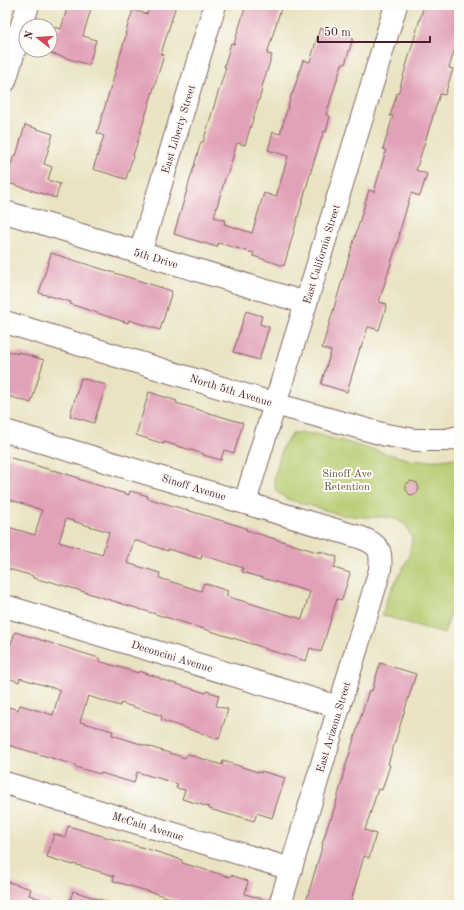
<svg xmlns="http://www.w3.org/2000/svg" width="464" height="910" viewBox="0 0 464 910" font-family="'Old Standard TT',serif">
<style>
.green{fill:#b5ca6e;stroke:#80744c}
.building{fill:#e1a1b8;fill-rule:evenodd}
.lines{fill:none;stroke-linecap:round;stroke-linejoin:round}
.minor-casing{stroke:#826460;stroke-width:24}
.minor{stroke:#fff;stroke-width:22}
.labels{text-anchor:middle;stroke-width:4;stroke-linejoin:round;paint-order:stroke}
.street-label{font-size:11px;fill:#4a1f2b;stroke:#fdfcf7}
.park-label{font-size:11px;fill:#6a523f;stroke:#fdfcf7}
</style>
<rect width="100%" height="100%" fill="#fdfcf7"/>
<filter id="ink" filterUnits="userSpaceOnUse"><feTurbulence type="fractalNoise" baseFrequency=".025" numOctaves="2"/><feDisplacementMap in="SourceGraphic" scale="8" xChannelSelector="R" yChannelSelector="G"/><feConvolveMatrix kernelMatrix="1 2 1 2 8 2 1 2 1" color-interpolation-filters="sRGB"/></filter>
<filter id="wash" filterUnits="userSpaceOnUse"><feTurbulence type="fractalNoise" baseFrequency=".012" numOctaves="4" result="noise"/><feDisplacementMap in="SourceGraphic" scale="16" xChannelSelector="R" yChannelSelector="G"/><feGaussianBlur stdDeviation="0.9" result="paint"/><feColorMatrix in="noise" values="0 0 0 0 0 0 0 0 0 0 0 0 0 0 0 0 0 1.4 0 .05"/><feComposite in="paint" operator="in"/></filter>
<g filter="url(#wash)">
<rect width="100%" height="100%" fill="#e9e3c2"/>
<path class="green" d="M293 433 316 434 414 461 443 460 459 457V585L444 634 382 615 388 596 409 557 412 538 406 525 396 519 381 517H365L342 515 287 499 276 491 274 478 283 446Z"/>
<g id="blocks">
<g class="building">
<path d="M68 5H92L83 36 96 40 89 65 50 53V26L61 29Z"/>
<path d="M150 5H176L161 54 164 55 126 179 93 169 104 136 97 133 117 66 126 35 125 34 133 10 147 14Z"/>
<path d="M246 5H282L267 54 272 55 261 90H262L245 145 237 143 227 176 226 175 214 217 225 220 224 224 252 233 264 193 276 197 288 156 268 150 273 132 280 134 292 93H293L303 60 310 62 320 28 353 38 345 64H342L326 115 330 116 326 132 324 131 313 164 284 266 253 256 254 253 218 243 217 247 174 234 201 142H203L226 67H224L231 43 234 44Z"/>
<path d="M424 5H459V27L456 37 458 38 449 68 453 69 445 95 440 94 416 170 427 174 420 196 411 193 399 234H400L379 302 387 304 379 330 368 327 361 348H360L347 392 321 384 331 351 322 348 369 190 374 192 386 150 383 149 393 116H390L397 93 398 94Z"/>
<path d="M25 125 53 134 44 164 52 167 48 180 60 184 56 198 5 182 14 155 16 156Z"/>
<path d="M51 253 172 291 160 330 129 320 128 323 70 304 71 302 39 293Z"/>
<path d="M246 311 262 316 260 324 269 327 259 360 233 352Z"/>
<path d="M5 350 18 354V352L44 360 31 403 5 395Z"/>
<path d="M81 378 106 385 94 423 70 416Z"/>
<path d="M149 392 177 401 176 403 243 423 234 453 224 450 221 460 203 455 204 454 164 442V444L136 435Z"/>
<path d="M5 456 54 471V470L79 478 78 479 129 495 130 491 148 496 147 498 246 528V530L320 553V551L337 557 334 568 350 573 342 600 337 599 321 652 310 648 306 661 265 649V648L49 581 48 582 33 578V576L5 568V526L35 535 42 510 5 498ZM66 519 109 532 102 555 59 542ZM134 540 168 551V549L201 559 202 555 243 568 242 572 310 592 302 619 226 596 228 591 204 583 201 591 159 578 160 573 127 563Z"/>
<path d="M411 481 417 483 419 489 416 494 410 495 406 490V484Z"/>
<path d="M15 632 99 658V661L138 673 139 671 160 678V679L206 693 207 691 219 695 216 706 228 709 219 739 161 720 162 716 121 703 120 706 88 696 80 722 113 731 112 735 185 758 187 754 222 765 223 761 261 773V771L285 778 272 818 257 813 254 821 234 815V816L209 809V807L182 799 185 790 176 788 178 784 137 772 134 783 101 773 100 774 75 767V765L5 744V706L18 710 20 705 53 715 60 690 20 678 19 682 5 677V642L11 644Z"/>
<path d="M380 663 416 674 388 764 390 765 382 790 378 789 365 830 376 834 369 858 364 856 350 905H305L323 844H322L330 819 331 820 343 778H342L369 690 372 691Z"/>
<path d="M68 826 151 850 182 860V863L230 877 231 875 248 881 245 894 268 901V905H179L181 901 113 881 114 876 74 864 73 865 47 857 54 834 65 837Z"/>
<path d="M5 881 31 889 29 895 50 902V905H5Z"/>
<path d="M73 891 108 902V905H69Z"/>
</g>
</g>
</g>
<g filter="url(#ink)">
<use href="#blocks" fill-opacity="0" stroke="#826460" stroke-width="1"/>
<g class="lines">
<defs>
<g id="minor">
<path d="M5 81 28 5"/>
<path d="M5 212 306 303"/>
<path d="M140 253 215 5"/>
<path d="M5 322 275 404 386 435 416 440H446L459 437"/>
<path d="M5 431 362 538C380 545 382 551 380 570L280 905"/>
<path d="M245 502 306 303 396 5"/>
<path d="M5 606 339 707"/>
<path d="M5 783 291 869"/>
</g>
</defs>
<use href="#minor" class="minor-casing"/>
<use href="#minor" class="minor"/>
</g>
</g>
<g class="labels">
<g class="street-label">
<text transform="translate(178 129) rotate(-73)" y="4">East Liberty Street</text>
<text transform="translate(321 254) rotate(-73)" y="4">East California Street</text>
<text transform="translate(156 258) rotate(17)" y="4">5th Drive</text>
<text transform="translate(231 390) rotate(17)" y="4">North 5th Avenue</text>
<text transform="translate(194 487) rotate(17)" y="4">Sinoff Avenue</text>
<text transform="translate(172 656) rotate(17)" y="4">Deconcini Avenue</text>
<text transform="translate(333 727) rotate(-73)" y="4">East Arizona Street</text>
<text transform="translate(148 826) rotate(17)" y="4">McCain Avenue</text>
</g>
<g class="park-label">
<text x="347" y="477">Sinoff Ave<tspan x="347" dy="13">Retention</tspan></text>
</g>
</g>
<rect width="464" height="910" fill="none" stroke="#fdfcf7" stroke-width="20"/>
<g transform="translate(38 38) rotate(287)"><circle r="19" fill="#fdfcf7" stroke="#b5a4a5"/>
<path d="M0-3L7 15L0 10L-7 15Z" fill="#d1495b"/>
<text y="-6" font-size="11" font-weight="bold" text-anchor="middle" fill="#4a1f2b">N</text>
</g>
<path d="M318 36v6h112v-6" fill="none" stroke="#4a1f2b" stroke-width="2"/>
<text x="324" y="36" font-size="12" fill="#4a1f2b" stroke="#fdfcf7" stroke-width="3" paint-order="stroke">50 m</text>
</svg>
